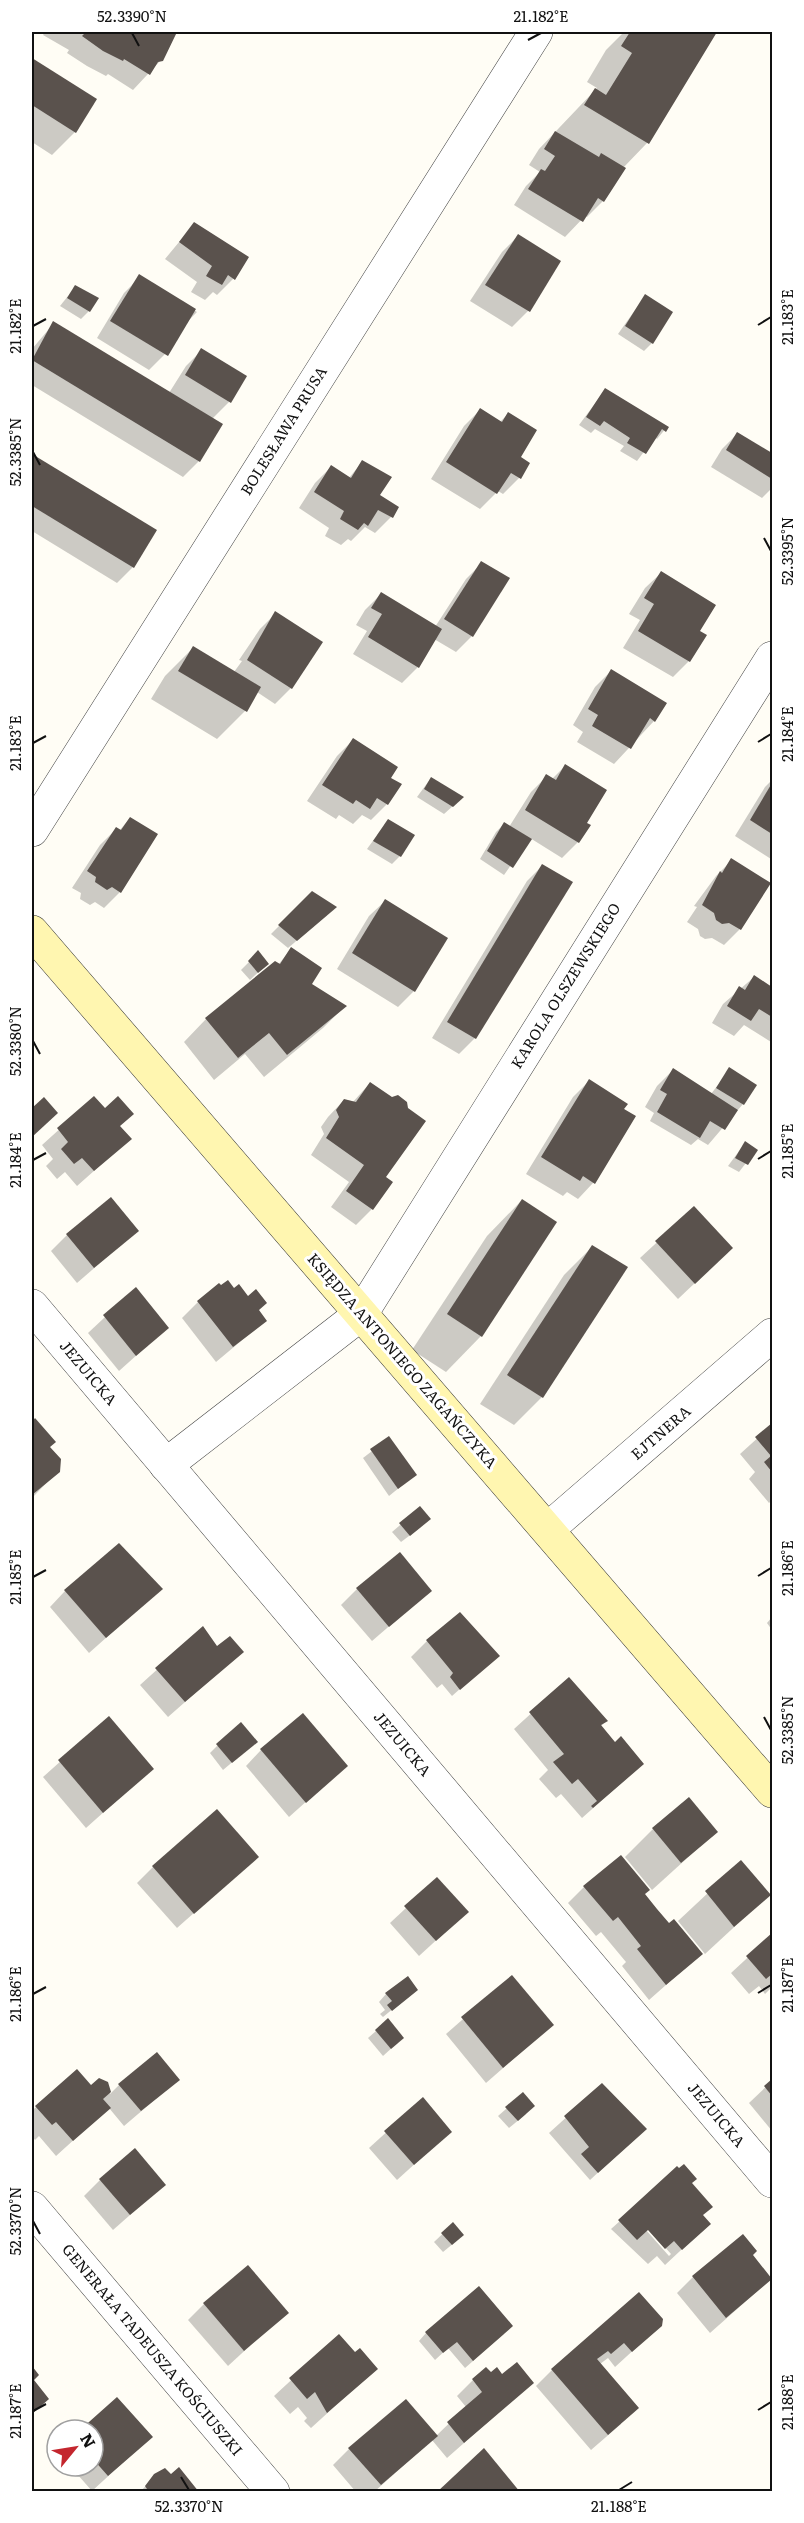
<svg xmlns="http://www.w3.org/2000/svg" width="804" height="2523" viewBox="0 0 804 2523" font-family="Literata,serif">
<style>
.shadow{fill:#0003}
.building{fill:#5a524d}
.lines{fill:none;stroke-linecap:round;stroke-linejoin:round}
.street-casing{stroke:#444;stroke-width:34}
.secondary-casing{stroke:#333;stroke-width:34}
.street{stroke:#fff;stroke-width:33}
.secondary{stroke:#fff6b0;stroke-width:33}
.ticks{fill:none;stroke:#111;stroke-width:2}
.labels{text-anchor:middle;stroke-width:6;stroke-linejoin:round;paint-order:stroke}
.street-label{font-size:15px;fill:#111;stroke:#fff}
.neatline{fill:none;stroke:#111;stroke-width:2}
.ticks-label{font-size:15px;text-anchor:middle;fill:#111}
</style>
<rect width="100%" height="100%" fill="#fffdf5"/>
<g class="shadow">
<path d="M45 32H175L161 60 133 90 108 74 106 76 87 66 67 53 69 50 43 35Z"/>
<path d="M624 32H716L647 143 623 168 603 201 587 217 585 216 565 237 514 205 526 186 540 172 529 165 539 149 597 88 587 82 606 50Z"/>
<path d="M32 59 95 99 75 132 52 155 32 142Z"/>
<path d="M194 224 247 258 233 279 217 295 213 292 205 300 191 292 197 282 165 259Z"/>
<path d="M518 236 559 262 528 311 512 327 470 301 502 252Z"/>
<path d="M140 277 197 312 184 325 165 354 149 370 97 338 124 293Z"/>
<path d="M76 286 89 311 81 319 60 306Z"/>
<path d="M645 296 652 343 644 351 618 334Z"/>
<path d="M54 323 169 393 186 366 202 350 229 402 212 419 199 461 183 477 32 385V349Z"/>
<path d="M605 390 667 427 657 439 655 437 637 461 620 451 624 446 595 429 591 433 579 425Z"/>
<path d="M480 410 500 422 508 414 519 457 528 464 519 478 503 494 498 491 480 509 431 479 464 426Z"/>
<path d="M738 433 772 455V488L762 498 711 467 722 449Z"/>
<path d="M32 455 155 531 133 567 117 583 32 531Z"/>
<path d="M362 462 391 517 375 533 365 527 351 541 348 539 341 545 325 536 329 528 299 508 315 483 331 467 349 478Z"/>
<path d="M482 563 472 636 456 652 434 639 418 667 402 683 353 654 367 631 356 625 365 610 381 594 435 627 466 579Z"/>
<path d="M661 573 698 632 689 661 673 677 623 648 640 620 629 614 645 588Z"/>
<path d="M276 613 291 688 275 704 257 692 245 711 217 739 151 699 165 676 193 648 234 672 242 661 239 660 260 629Z"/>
<path d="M611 671 654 721 614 764 577 742 583 732 573 725 595 687Z"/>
<path d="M353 740 389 778 387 804 371 820 362 815 353 824 339 815 336 819 307 801 337 756Z"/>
<path d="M565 766 585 823 578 842 562 858 530 838 504 875 480 859 496 832 504 824 509 827 531 792 547 776 552 779Z"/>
<path d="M431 778 454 805 444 814 417 797Z"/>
<path d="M772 780V858L771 859 735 836 765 787Z"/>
<path d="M130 818 120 892 104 908 95 902 90 905 80 899 81 893 72 888 100 845 116 829 119 831Z"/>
<path d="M388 820 400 856 392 864 367 849Z"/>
<path d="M732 860 740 929 724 945 712 938 705 939 700 936 698 929 687 922 697 907 694 906 716 876Z"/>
<path d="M543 865 475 1038 459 1054 432 1038 527 881Z"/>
<path d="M312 893 327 915 288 948 271 934Z"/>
<path d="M385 901 414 991 398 1007 337 969 369 916Z"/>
<path d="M291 949 310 984 345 1006 323 1028 264 1077 245 1054 214 1080 184 1042 206 1019 278 965Z"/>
<path d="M258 953 267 964 250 980 241 970Z"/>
<path d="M754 977 772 988 771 1042 744 1025 734 1036 712 1023 723 1004Z"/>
<path d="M730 1069 743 1104 708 1145 698 1139 691 1145 650 1121 654 1113 645 1107 657 1086 673 1070 711 1094Z"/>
<path d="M589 1081 634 1117 593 1183 578 1199 567 1192 563 1196 526 1174 573 1097Z"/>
<path d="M370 1083 392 1098 384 1177 372 1209 356 1225 331 1207 349 1182 311 1155 324 1134 321 1127 328 1117 344 1100 352 1103Z"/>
<path d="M94 1098 130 1139 77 1186 65 1172 57 1179 46 1166 53 1159 42 1145Z"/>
<path d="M745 1143 756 1150 739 1172 728 1166Z"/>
<path d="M522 1200 481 1336 446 1372 412 1350 487 1236Z"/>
<path d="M694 1208 715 1264 678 1299 640 1258Z"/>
<path d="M137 1231 77 1283 51 1251 67 1235Z"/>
<path d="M592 1247 542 1397 514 1425 480 1404 564 1275Z"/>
<path d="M135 1289 167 1328 119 1371 88 1333Z"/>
<path d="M198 1302 257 1310 265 1321 216 1362 182 1318Z"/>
<path d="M35 1420 58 1471 32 1498V1423Z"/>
<path d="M772 1425V1500L769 1503 749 1479 755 1472 740 1454Z"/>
<path d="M389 1438 415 1475 389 1496 363 1458Z"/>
<path d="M420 1508 421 1527 401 1542 392 1532Z"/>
<path d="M161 1589 89 1653 50 1607 65 1591Z"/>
<path d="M357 1589 430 1591 372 1641 341 1605Z"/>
<path d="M772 1617V1630L767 1623Z"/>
<path d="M203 1628 217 1648 242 1652 168 1717 140 1685Z"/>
<path d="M427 1641 497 1656 452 1696 442 1684 437 1688 411 1657Z"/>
<path d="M569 1679 606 1721 600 1727 626 1779 582 1818 561 1794 556 1798 539 1779 548 1770 514 1729Z"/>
<path d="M109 1718 152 1769 86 1828 43 1777Z"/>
<path d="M217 1746 248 1749 223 1770 210 1753Z"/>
<path d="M261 1750 346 1766 289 1817 246 1766Z"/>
<path d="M653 1829 716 1832 652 1890 625 1857Z"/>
<path d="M257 1857 177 1928 137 1883 153 1867Z"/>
<path d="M741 1862 769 1895 705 1954 678 1921Z"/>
<path d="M584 1887 643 1895 669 1925 701 1954 649 2000 622 1966 626 1962 601 1932 596 1936 568 1903Z"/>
<path d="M406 1908 467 1912 419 1956 390 1923Z"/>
<path d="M772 1935V1987L765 1994 759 1986 749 1994 731 1973Z"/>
<path d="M511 1977 552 2025 486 2083 446 2034Z"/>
<path d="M416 1990 383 2017 380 2014 385 2010 379 2002 386 1994Z"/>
<path d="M376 2031 394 2046 383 2056 368 2038Z"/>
<path d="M178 2080 124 2126 109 2108 56 2156 39 2136 35 2140 32 2136V2111L36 2107 107 2083 110 2094 119 2085Z"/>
<path d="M772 2081V2131L749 2103Z"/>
<path d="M602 2085 645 2129 590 2180 549 2133Z"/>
<path d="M523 2094 526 2114 509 2128 498 2116Z"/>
<path d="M423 2099 450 2132 397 2180 369 2148Z"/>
<path d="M100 2180 164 2185 113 2230 84 2196Z"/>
<path d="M690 2183 701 2216 709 2224 665 2265 657 2256 648 2264 611 2229 630 2212 669 2256 671 2254 632 2210Z"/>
<path d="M453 2224 454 2243 443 2252 434 2242Z"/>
<path d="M751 2255 771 2279 710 2333 677 2293 693 2277Z"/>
<path d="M204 2304 287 2312 228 2366 188 2320Z"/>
<path d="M661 2325 615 2367 608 2358 600 2364 621 2424 591 2450 536 2386 552 2370Z"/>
<path d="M426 2333 504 2334 465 2368 448 2348 435 2360 419 2341Z"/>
<path d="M339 2336 355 2355 376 2369 311 2428 304 2421 307 2418 298 2407 290 2414 274 2396Z"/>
<path d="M32 2369 37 2375 32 2380 47 2399 32 2414Z"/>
<path d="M491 2374 532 2383 447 2458 432 2440 374 2492H356L333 2465 349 2449 436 2436 466 2407 457 2396 473 2380Z"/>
<path d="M116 2399 151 2437 92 2491 70 2466H93V2430H82Z"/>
<path d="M155 2476H171L197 2492H140Z"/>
</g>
<g class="building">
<path d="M80 32H177L163 61 158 62 150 75 124 59 123 61 103 51 82 36 84 34Z"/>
<path d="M630 32H717L649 144 584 105 595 88 606 95 632 53 621 46Z"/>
<path d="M32 58 97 99 76 133 32 105Z"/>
<path d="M555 131 599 157 601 153 626 168 604 202 598 198 583 222 528 189 541 169 545 171 555 156 544 149Z"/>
<path d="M194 222 249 257 235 280 228 275 222 285 206 276 212 266 179 242Z"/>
<path d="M518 234 561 261 530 312 485 285Z"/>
<path d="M139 274 196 309 168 356 110 321Z"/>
<path d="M75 285 99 298 90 312 67 298Z"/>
<path d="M645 294 673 312 653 344 625 326Z"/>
<path d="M53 321 223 424 200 462 32 360Z"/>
<path d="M201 348 247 376 231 403 185 375Z"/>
<path d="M605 388 669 427 666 432 662 429 646 454 627 443 630 438 604 421 600 426 586 417Z"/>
<path d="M480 408 502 422 508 412 537 430 521 457 530 463 521 479 511 473 497 494 446 462Z"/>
<path d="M737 432 772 453V479L726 450Z"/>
<path d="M32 454 157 530 134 568 32 506Z"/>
<path d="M362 460 392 477 380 495 399 507 393 518 378 510 368 526 364 523 358 530 340 519 344 511 314 492 331 465 351 478Z"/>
<path d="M481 561 510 578 473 637 444 619Z"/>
<path d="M661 571 716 605 700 631 707 635 690 662 638 631 654 604 644 598Z"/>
<path d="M381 592 442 629 419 668 368 637 382 614 371 608Z"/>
<path d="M275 611 323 642 292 689 247 660Z"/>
<path d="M193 646 261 687 247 712 178 671Z"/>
<path d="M611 669 667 703 655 722 650 718 631 749 592 726 598 715 588 709Z"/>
<path d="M353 738 398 767 391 778 402 784 388 805 377 798 370 809 356 800 353 804 322 785Z"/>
<path d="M565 764 607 790 587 823 591 825 579 843 525 810 546 774 556 780Z"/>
<path d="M431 777 464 797 453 807 424 789Z"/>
<path d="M772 783V834L750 820Z"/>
<path d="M130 817 158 834 121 893 112 887 107 890 95 882 96 877 87 871 116 827 121 830Z"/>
<path d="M388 819 415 835 401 857 373 841Z"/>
<path d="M504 822 532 839 513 868 487 851Z"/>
<path d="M731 858 771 883 741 930 729 923 722 924 716 920 714 913 702 905 720 871 722 873Z"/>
<path d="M542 864 573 882 476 1039 447 1022Z"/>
<path d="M312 891 337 907 297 941 278 925Z"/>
<path d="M385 899 448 938 415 992 352 953Z"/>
<path d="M291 947 322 968 312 984 347 1006 287 1055 269 1033 238 1058 205 1018 275 961 280 964Z"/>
<path d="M258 950 269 964 258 973 248 961Z"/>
<path d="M754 975 772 987V1017L759 1009 751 1021 727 1006 739 986 745 990Z"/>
<path d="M729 1067 757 1085 744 1105 716 1088Z"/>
<path d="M673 1068 738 1110 725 1130 710 1121 700 1138 657 1112 667 1094 660 1090Z"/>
<path d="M589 1079 628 1104 624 1109 636 1116 595 1184 583 1176 580 1181 541 1157Z"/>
<path d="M370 1082 392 1097 398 1095 407 1102 408 1108 426 1121 386 1177 393 1182 373 1210 346 1191 364 1165 326 1138 339 1117 336 1110 344 1099 356 1102Z"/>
<path d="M94 1096 105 1108 118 1096 134 1114 120 1126 132 1139 94 1171 82 1158 74 1164 61 1149 68 1142 57 1128Z"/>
<path d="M44 1097 58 1113 32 1137V1108Z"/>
<path d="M745 1141 758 1150 748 1165 735 1158Z"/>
<path d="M111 1197 139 1231 94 1268 66 1234Z"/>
<path d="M522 1199 557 1222 482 1337 447 1314Z"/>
<path d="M694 1206 733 1248 695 1284 655 1241Z"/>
<path d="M592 1245 628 1267 543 1398 507 1375Z"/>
<path d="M228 1280 234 1288 239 1284 248 1296 256 1289 267 1303 259 1310 267 1321 233 1347 197 1301 219 1283 221 1285Z"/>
<path d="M136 1287 169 1328 136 1356 103 1315Z"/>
<path d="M35 1418 56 1442 50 1447 61 1459 60 1472 32 1495V1422Z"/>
<path d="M772 1423V1472L764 1462 771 1456 755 1437Z"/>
<path d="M389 1436 417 1475 398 1489 370 1449Z"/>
<path d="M420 1506 431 1519 410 1536 399 1523Z"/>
<path d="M119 1543 163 1589 106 1638 64 1590Z"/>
<path d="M400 1552 432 1591 389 1627 356 1588Z"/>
<path d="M460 1612 500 1656 460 1690 450 1677 453 1673 426 1640Z"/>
<path d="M203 1626 217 1646 230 1636 244 1652 185 1702 155 1668Z"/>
<path d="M569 1677 608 1721 601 1725 615 1742 621 1736 644 1764 593 1808 591 1806 597 1801 578 1779 572 1784 553 1762 564 1754 529 1712Z"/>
<path d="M303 1713 348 1766 306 1803 260 1749Z"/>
<path d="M109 1716 154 1769 103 1813 58 1760Z"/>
<path d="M241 1722 258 1742 232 1763 216 1744Z"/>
<path d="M689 1797 718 1832 681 1863 652 1828Z"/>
<path d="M217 1809 259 1857 194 1914 152 1866Z"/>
<path d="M621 1855 650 1890 645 1894 657 1909 669 1923 674 1919 703 1954 666 1985 637 1949 641 1946 618 1917 613 1921 583 1886Z"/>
<path d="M741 1860 771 1895 734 1927 705 1891Z"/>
<path d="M437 1877 469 1912 436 1941 404 1906Z"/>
<path d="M772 1933V1974L766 1979 746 1956Z"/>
<path d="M512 1975 554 2025 503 2068 461 2017Z"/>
<path d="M408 1976 418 1990 392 2011 387 2005 392 2001 385 1993Z"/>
<path d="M388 2018 404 2038 391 2049 375 2030Z"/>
<path d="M157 2052 180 2080 141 2111 118 2084Z"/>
<path d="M77 2069 91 2085 99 2078 108 2082 111 2092 103 2099 111 2108 73 2141 56 2122 52 2125 35 2106Z"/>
<path d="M772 2079V2096L764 2086Z"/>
<path d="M602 2083 647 2129 598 2173 581 2154 589 2147 564 2116Z"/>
<path d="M523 2092 535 2106 518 2121 505 2107Z"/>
<path d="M423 2097 452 2132 414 2165 384 2131Z"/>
<path d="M135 2148 166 2185 130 2215 99 2179Z"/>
<path d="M684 2164 697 2179 692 2183 713 2207 703 2215 711 2224 682 2250 674 2241 665 2249 648 2230 637 2240 618 2220 677 2166 679 2168Z"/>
<path d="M453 2222 464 2235 452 2245 441 2233Z"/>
<path d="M743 2234 757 2251 753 2255 772 2279 726 2318 692 2276Z"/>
<path d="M248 2265 289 2313 244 2351 203 2303Z"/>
<path d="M479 2286 513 2326 473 2361 457 2342 443 2353 425 2332Z"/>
<path d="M639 2292 663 2319 662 2326 632 2352 624 2343 611 2354 608 2351 597 2359 639 2408 608 2435 551 2369Z"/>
<path d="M339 2334 355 2352 360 2348 378 2369 327 2413 315 2392 307 2399 289 2378Z"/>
<path d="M517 2362 534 2383 464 2443 447 2422 482 2392 472 2379 486 2367 491 2372 497 2367 502 2374Z"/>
<path d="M32 2366 39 2375 34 2380 49 2399 32 2414Z"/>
<path d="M117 2397 153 2437 108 2476 93 2459V2430H80Z"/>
<path d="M406 2399 438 2436 381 2485 348 2448Z"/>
<path d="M484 2448 520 2492H437Z"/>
<path d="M179 2467 199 2492H149L145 2486 154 2474 165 2468 171 2474Z"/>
</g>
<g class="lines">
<defs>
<g id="street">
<path d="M32 830 536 32"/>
<path d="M32 1306 772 2181"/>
<path d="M166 1465 361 1314 772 658"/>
<path d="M548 1529 772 1335"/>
<path d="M32 2208 273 2492"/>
</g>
<path id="secondary" d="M32 932 772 1791"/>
</defs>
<use href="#street" class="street-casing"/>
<use href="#secondary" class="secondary-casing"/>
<use href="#street" class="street"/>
<use href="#secondary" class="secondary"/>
</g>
<path class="ticks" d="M132 33 139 46M528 40 541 33M758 325 771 317M33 326 46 319M33 452 40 465M764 538 771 551M758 742 771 734M33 743 46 736M33 1041 40 1054M758 1159 771 1151M33 1160 46 1153M758 1576 771 1568M33 1577 46 1570M764 1717 771 1730M758 1993 771 1985M33 1994 46 1987M33 2221 40 2234M758 2410 771 2402M33 2411 46 2404M181 2477 189 2490M619 2490 632 2482"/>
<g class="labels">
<g class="street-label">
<text transform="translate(284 431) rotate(-58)" y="5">BOLESŁAWA PRUSA</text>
<text transform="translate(566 986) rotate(-58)" y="5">KAROLA OLSZEWSKIEGO</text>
<text transform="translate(402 1361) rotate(49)" y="5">KSIĘDZA ANTONIEGO ZAGAŃCZYKA</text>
<text transform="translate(88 1373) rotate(50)" y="5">JEZUICKA</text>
<text transform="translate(661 1433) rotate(-41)" y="5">EJTNERA</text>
<text transform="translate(402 1744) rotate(50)" y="5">JEZUICKA</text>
<text transform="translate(716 2115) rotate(50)" y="5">JEZUICKA</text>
<text transform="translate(152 2350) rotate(50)" y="5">GENERAŁA TADEUSZA KOŚCIUSZKI</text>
</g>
</g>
<rect width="804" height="2523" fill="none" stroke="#ffffff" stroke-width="66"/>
<g transform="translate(75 2448) rotate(60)"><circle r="28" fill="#ffffff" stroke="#a0a0a0" stroke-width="1.5"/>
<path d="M0-4.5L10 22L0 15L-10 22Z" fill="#c4262e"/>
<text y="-9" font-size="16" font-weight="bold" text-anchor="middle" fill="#111111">N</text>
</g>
<rect x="33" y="33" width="738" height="2457" class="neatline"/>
<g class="ticks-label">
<text x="132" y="22">52.3390°N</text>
<text x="541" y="22">21.182°E</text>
<text transform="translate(788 317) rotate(-90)" y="5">21.183°E</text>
<text transform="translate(16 326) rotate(-90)" y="5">21.182°E</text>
<text transform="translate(16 452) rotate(-90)" y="5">52.3385°N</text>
<text transform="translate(788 551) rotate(-90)" y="5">52.3395°N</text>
<text transform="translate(788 734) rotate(-90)" y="5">21.184°E</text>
<text transform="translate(16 743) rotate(-90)" y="5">21.183°E</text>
<text transform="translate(16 1041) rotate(-90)" y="5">52.3380°N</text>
<text transform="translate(788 1151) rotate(-90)" y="5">21.185°E</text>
<text transform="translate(16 1160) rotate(-90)" y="5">21.184°E</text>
<text transform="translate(788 1568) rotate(-90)" y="5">21.186°E</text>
<text transform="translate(16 1577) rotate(-90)" y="5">21.185°E</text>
<text transform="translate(788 1730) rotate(-90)" y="5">52.3385°N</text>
<text transform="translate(788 1985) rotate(-90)" y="5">21.187°E</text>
<text transform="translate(16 1994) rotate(-90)" y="5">21.186°E</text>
<text transform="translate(16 2221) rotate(-90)" y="5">52.3370°N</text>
<text transform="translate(788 2402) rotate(-90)" y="5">21.188°E</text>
<text transform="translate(16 2411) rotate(-90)" y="5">21.187°E</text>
<text x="189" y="2512">52.3370°N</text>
<text x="619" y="2512">21.188°E</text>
</g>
</svg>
